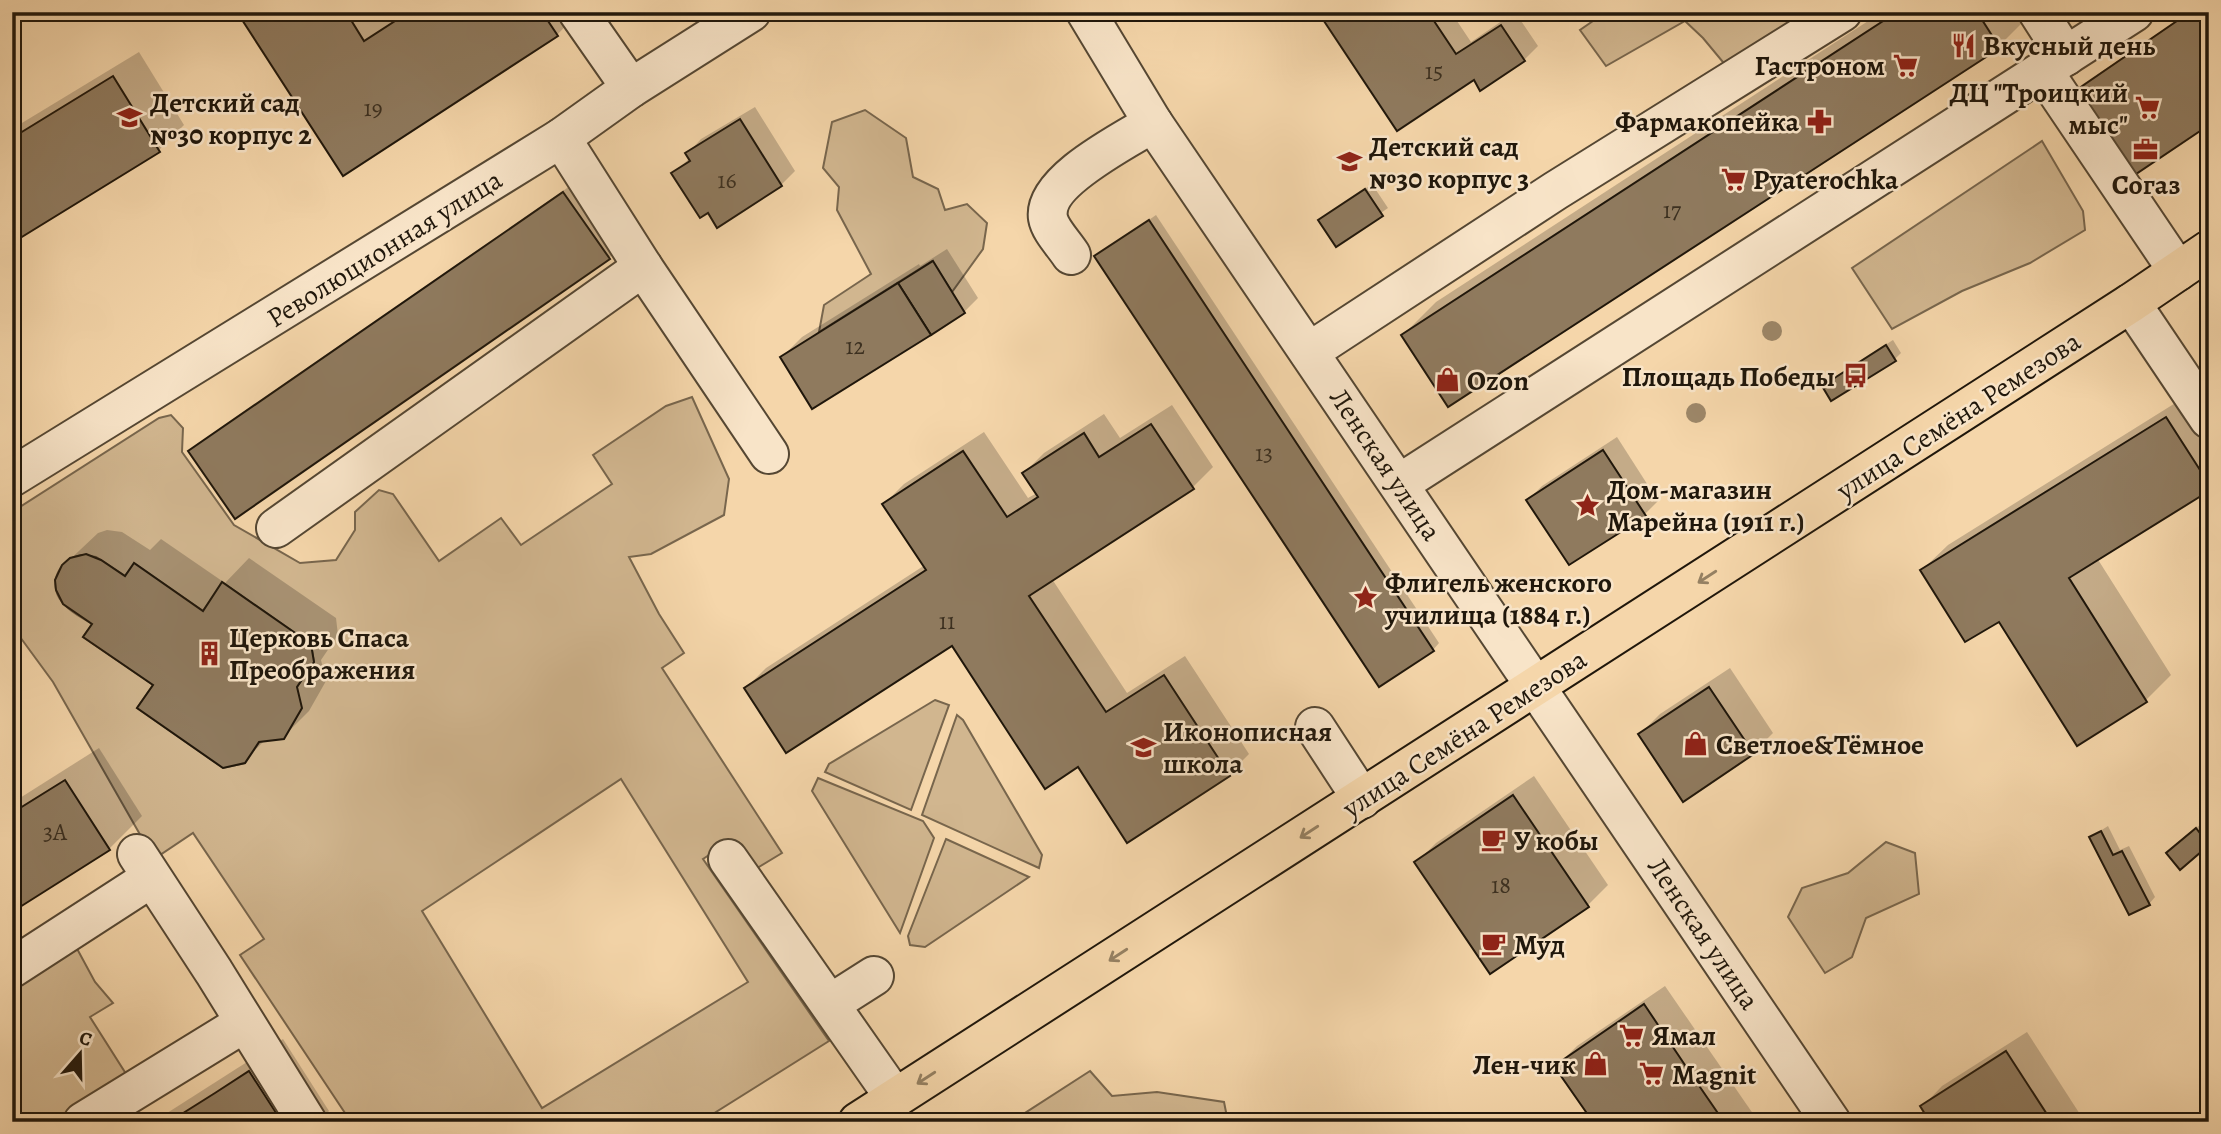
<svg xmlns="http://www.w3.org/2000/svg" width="2221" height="1134" viewBox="0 0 2221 1134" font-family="Alegreya,serif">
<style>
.green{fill:#d1b68f;stroke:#78664d;stroke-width:2;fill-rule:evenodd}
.shadow{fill:#0003}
.building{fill:#8f7a5e;stroke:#20170b;stroke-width:2}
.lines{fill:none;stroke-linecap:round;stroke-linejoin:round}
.minor-casing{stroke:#554733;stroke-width:42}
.major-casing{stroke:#20170b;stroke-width:42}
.minor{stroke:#f8e4c8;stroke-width:38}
.major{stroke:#f5d6aa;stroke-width:38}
.tree{fill:#9d8769}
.oneway{stroke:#958062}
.labels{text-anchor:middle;stroke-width:5;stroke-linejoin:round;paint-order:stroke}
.number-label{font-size:24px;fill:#3c3020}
.poi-label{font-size:28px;font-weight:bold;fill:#20170b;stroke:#f8e4c8;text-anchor:start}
.street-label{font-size:28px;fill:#20170b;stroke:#f8e4c8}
</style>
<rect width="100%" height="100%" fill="#f5d6aa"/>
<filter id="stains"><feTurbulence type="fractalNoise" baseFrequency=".00286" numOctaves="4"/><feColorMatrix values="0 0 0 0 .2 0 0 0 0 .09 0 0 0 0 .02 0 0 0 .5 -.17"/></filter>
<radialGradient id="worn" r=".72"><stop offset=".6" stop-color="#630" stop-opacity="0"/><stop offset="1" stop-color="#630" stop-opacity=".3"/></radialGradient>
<g class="green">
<path d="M1606 12H1844L1732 73 1703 38 1685 21 1606 66 1580 30Z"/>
<path d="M865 110 906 138 913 177 938 189 945 210 967 204 987 223 983 249 952 292 932 261 819 332 824 305 871 274 837 210 839 187 823 168 832 122Z"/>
<path d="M2042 141 2083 211 2085 230 2030 263 1962 291 1892 329 1852 268Z"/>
<path d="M692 397 729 479 724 515 651 554 629 557 659 614 684 653 662 668 782 853 754 870 732 840 703 859 829 1041 700 1122H351L240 955 264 939 193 833 154 859 53 682 12 626V512L159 418 171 415 183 428 182 452 234 525 300 563 336 560 355 530V512L379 490 393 494 439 561 501 518 521 545 612 484 593 455 666 406ZM81 555 96 557 125 576 135 564 203 611 223 583 311 644 314 662 245 763 223 768 137 708 153 685 83 637 92 624C83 618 72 613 65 605 46 587 57 560 81 555ZM621 779 748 982 542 1108 422 911Z"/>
<path d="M935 700 949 705 911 810 825 772 829 764Z"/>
<path d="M957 715 963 720 1042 855 1039 868 922 815Z"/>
<path d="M818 778 923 821 934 838 900 933 812 791Z"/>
<path d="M946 839 1029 877 925 947 910 945 908 936Z"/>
<path d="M1886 842 1915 853 1919 894 1866 918 1852 957 1825 973 1788 917 1802 888 1848 873Z"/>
<path d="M75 945 95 982 113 1003 90 1017 128 1077 58 1122H12V984Z"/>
<path d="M1090 1071 1112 1096 1157 1092 1224 1102 1228 1122H1011Z"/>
</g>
<g class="shadow">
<path d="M239 12H387L390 17 398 12H579L557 35 344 173Z"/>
<path d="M1320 12H1451L1471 42 1515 12 1538 46 1524 60 1474 78Z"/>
<path d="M1882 12 2032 13 1999 46 1449 404 1403 335 1436 302Z"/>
<path d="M2190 12H2209L2077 91 2083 84Z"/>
<path d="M139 52 184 125 158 151 12 241V129Z"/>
<path d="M755 107 795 171 781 185 708 210 673 173 690 158 688 153 701 139Z"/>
<path d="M1372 184 1388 208 1336 244 1320 220Z"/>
<path d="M570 186 616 251 609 258 235 517 190 451 197 444Z"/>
<path d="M1156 215 1439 643 1433 650 1097 256Z"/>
<path d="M947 249 978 298 964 312 782 357 802 337 919 264 920 266Z"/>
<path d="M1893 340 1901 353 1894 360 1824 386 1831 380Z"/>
<path d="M2193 392 2209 418V489L2097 558 2171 675 2145 701 2000 619 1922 570 1948 545Z"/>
<path d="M1172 405 1213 467 1192 488 1052 579 1127 693 1185 656 1249 754 1229 774 1079 765 952 644 746 688 766 668 925 565 884 504 904 484 984 432 1028 498 1037 493 1024 473 1044 453 1104 414 1120 438Z"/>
<path d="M1617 437 1658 501 1644 515 1528 500 1542 486Z"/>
<path d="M107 530 122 532 150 550 161 539 225 583 249 558 336 618 338 635 321 660 326 681 309 711 283 737 266 739 244 761 155 684 94 624 63 566 98 533Z"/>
<path d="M1730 668 1773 733 1753 753 1640 734 1660 714Z"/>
<path d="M99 748 142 816 109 849 12 910V803Z"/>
<path d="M1534 776 1608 885 1588 905 1490 972 1416 863 1436 843Z"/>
<path d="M2203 822 2206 826 2209 824V843L2180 868 2175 847Z"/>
<path d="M2108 826 2120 850 2129 846 2155 897 2149 904 2091 837Z"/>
<path d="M1665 986 1758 1121 1757 1122H1595L1557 1066 1577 1046Z"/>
<path d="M2027 1032 2085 1122H1932L1922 1107 1942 1086Z"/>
<path d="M283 1039 329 1111 319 1122H153Z"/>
</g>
<g class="building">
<path d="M237 12H346L364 41 409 12H542L558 36 343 176Z"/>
<path d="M1318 12H1428L1456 54 1501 25 1525 61 1480 91 1474 80 1397 131Z"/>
<path d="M1897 12H1977L2000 48 1448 407 1401 335Z"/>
<path d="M2190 12H2209V125L2133 176 2075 91Z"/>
<path d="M113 76 160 152 12 243V138Z"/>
<path d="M740 119 782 186 717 228 708 213 700 218 671 173 690 161 685 153Z"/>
<path d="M1365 189 1383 216 1336 247 1318 220Z"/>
<path d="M563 192 610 259 235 519 188 451Z"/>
<path d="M1149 220 1434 651 1379 687 1094 256Z"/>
<path d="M933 261 965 313 931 335 898 283Z"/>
<path d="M898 283 931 335 812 409 780 357Z"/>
<path d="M1886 345 1896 361 1831 401 1822 386Z"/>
<path d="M2166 417 2209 484V491L2069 578 2147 702 2077 746 1999 622 1965 642 1920 570Z"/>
<path d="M1151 424 1194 489 1029 596 1106 712 1164 675 1230 776 1127 843 1078 767 1045 789 952 646 786 753 744 688 926 570 882 504 963 451 1007 517 1038 497 1022 473 1084 433 1099 457Z"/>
<path d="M1603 450 1646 516 1569 565 1526 500Z"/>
<path d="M86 554 101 560 125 576 134 563 203 611 222 582 311 644 314 662 297 687 302 708 284 739 259 742 245 763 223 768 137 708 153 685 83 637 92 624 63 604 56 590 55 580 62 565 70 558Z"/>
<path d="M1709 687 1754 754 1683 802 1638 734Z"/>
<path d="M65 780 110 850 12 912V813Z"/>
<path d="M1513 795 1589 907 1490 974 1414 862Z"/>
<path d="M2196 828 2209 845 2180 870 2166 853Z"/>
<path d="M2101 831 2113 855 2122 851 2150 905 2129 915 2089 837Z"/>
<path d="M1644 1004 1691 1074 1724 1122H1593L1554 1066Z"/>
<path d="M2006 1051 2052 1122H1930L1920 1106Z"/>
<path d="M249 1071 282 1122H169L215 1093Z"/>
</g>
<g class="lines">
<defs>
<g id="minor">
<path d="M578 12 631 88"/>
<path d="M1086 12 1153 123 1831 1122"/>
<path d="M2038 12 2066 56"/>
<path d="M2043 71 2178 271"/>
<path d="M561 138 643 267 769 454"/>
<path d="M1071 255C1064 244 1050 230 1048 218 1042 181 1126 140 1153 123"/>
<path d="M2131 303 2209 419"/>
<path d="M1309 352 1555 191 1842 12"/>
<path d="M12 477 561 138 631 88 751 12"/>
<path d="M1399 484 2134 12"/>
<path d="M276 528 643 267"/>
<path d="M1315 727 1362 799"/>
<path d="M137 854 214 972 307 1122"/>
<path d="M728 859 895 1098"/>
<path d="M12 968 151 878"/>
<path d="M830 1004 874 976"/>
<path d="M83 1122 244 1023"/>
</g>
<path id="major" d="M858 1122 2131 303 2209 250"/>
</defs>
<use href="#minor" class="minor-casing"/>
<use href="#major" class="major-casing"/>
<use href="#minor" class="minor"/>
<use href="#major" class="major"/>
</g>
<g class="tree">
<circle cx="1772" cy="331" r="10"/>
<circle cx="1696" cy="413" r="10"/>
</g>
<defs><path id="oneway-shaft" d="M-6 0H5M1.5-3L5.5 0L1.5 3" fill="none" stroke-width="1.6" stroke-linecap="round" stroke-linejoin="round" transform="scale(1.75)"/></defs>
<g class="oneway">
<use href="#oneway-shaft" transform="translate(1707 577) rotate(147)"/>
<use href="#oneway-shaft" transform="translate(1309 832) rotate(147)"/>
<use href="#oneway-shaft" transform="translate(1118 955) rotate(147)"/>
<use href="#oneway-shaft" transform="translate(926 1078) rotate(147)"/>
</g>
<defs>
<symbol id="restaurant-bare" viewBox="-9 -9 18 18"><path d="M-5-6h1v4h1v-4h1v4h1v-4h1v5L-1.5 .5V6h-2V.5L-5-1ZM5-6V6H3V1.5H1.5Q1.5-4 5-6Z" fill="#8f2418" stroke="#f8e4c8" stroke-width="2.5" paint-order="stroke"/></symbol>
<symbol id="supermarket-bare" viewBox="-9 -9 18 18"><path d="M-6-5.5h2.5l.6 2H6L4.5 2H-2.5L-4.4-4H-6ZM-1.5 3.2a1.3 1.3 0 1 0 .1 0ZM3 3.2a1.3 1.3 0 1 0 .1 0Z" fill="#8f2418" stroke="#f8e4c8" stroke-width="2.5" paint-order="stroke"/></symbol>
<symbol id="school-bare" viewBox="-9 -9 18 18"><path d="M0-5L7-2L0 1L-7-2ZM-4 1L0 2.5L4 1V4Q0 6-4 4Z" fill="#8f2418" stroke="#f8e4c8" stroke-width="2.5" paint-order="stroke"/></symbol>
<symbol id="pharmacy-bare" viewBox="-9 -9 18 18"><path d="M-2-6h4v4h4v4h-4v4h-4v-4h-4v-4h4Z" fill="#8f2418" stroke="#f8e4c8" stroke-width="2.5" paint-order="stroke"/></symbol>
<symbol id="office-bare" viewBox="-9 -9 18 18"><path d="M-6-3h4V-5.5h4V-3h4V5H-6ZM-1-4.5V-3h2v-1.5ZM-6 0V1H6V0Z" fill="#8f2418" stroke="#f8e4c8" stroke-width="2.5" paint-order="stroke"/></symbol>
<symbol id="bus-bare" viewBox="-9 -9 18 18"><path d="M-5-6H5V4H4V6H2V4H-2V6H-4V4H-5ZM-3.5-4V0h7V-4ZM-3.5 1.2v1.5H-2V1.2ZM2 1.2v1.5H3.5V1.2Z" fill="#8f2418" stroke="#f8e4c8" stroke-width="2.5" paint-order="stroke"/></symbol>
<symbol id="shop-bare" viewBox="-9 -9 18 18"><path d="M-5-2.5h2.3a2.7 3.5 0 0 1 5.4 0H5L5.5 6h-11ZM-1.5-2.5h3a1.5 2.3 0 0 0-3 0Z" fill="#8f2418" stroke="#f8e4c8" stroke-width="2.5" paint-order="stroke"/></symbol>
<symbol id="sight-bare" viewBox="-9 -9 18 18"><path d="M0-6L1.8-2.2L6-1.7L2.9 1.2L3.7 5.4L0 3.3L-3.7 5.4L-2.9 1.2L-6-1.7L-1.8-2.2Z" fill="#8f2418" stroke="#f8e4c8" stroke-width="2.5" paint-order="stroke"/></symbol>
<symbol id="building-bare" viewBox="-9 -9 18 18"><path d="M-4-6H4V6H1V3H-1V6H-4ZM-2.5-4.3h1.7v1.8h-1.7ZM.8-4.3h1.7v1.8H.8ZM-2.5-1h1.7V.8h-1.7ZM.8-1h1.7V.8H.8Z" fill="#8f2418" stroke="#f8e4c8" stroke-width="2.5" paint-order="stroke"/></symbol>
<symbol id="cafe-bare" viewBox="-9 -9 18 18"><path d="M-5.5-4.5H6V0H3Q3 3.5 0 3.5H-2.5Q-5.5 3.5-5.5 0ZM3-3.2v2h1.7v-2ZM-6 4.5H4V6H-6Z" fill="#8f2418" stroke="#f8e4c8" stroke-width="2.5" paint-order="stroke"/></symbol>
</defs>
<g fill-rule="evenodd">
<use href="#restaurant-bare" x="1946" y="28" width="35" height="35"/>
<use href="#supermarket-bare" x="1888" y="48" width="35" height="35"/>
<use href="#supermarket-bare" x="2130" y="90" width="35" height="35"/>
<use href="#school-bare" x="112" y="100" width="35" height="35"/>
<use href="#pharmacy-bare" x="1802" y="104" width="35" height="35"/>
<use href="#office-bare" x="2128" y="132" width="35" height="35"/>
<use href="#school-bare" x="1332" y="144" width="35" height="35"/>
<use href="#supermarket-bare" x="1716" y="162" width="35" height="35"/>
<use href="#bus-bare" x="1838" y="358" width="35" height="35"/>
<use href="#shop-bare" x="1430" y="362" width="35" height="35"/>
<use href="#sight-bare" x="1570" y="488" width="35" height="35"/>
<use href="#sight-bare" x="1348" y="580" width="35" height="35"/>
<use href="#building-bare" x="192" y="636" width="35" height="35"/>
<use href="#shop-bare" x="1678" y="726" width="35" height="35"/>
<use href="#school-bare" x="1126" y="730" width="35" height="35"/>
<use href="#cafe-bare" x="1476" y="822" width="35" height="35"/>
<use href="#cafe-bare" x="1476" y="926" width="35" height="35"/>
<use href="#supermarket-bare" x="1614" y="1018" width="35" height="35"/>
<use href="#shop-bare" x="1578" y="1046" width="35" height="35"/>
<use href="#supermarket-bare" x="1634" y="1056" width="35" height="35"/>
</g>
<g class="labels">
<g class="number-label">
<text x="1434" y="79">15</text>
<text x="373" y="116">19</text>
<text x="727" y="188">16</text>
<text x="1672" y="218">17</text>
<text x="855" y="354">12</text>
<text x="1264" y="461">13</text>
<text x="947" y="629">11</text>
<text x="55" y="840">3А</text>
<text x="1501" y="893">18</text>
</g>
<g class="poi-label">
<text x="1983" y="55">Вкусный день</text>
<text x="1885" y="75" text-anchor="end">Гастроном</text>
<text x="2128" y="102" text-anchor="end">ДЦ "Троицкий<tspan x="2128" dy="32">мыс"</tspan></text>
<text x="150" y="112">Детский сад<tspan x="150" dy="32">№30 корпус 2</tspan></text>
<text x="1799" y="131" text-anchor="end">Фармакопейка</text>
<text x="1369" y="156">Детский сад<tspan x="1369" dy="32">№30 корпус 3</tspan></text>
<text x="1753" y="189">Pyaterochka</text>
<text x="2146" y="194" text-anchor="middle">Согаз</text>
<text x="1835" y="386" text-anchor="end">Площадь Победы</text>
<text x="1467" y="390">Ozon</text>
<text x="1607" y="499">Дом-магазин<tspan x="1607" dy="32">Марейна (1911 г.)</tspan></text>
<text x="1385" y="592">Флигель женского<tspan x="1385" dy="32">училища (1884 г.)</tspan></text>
<text x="229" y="647">Церковь Спаса<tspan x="229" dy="32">Преображения</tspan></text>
<text x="1163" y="741">Иконописная<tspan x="1163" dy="32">школа</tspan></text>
<text x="1716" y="754">Светлое&amp;Тёмное</text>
<text x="1514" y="850">У кобы</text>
<text x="1514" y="954">Муд</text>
<text x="1652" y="1045">Ямал</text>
<text x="1576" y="1074" text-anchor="end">Лен-чик</text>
<text x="1672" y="1084">Magnit</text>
</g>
<g class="street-label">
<text transform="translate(384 248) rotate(-32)" y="10">Революционная улица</text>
<text transform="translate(1958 415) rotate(-33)" y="10">улица Семёна Ремезова</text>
<text transform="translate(1386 464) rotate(56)" y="10">Ленская улица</text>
<text transform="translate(1464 733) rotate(-33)" y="10">улица Семёна Ремезова</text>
<text transform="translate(1704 933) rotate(56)" y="10">Ленская улица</text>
</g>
</g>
<rect width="2221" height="1134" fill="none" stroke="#f5d6aa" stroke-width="42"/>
<rect x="14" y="14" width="2193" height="1106" fill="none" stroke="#20170b" stroke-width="3.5"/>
<rect x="21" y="21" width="2179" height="1092" fill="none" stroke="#20170b" stroke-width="2"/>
<g transform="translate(80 1054) rotate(20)" stroke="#f8e4c8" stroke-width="5" paint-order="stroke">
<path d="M0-5L12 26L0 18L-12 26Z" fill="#20170b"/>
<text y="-10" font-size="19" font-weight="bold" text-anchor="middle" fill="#20170b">С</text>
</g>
<rect width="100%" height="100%" filter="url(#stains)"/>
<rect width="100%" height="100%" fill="url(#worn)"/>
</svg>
